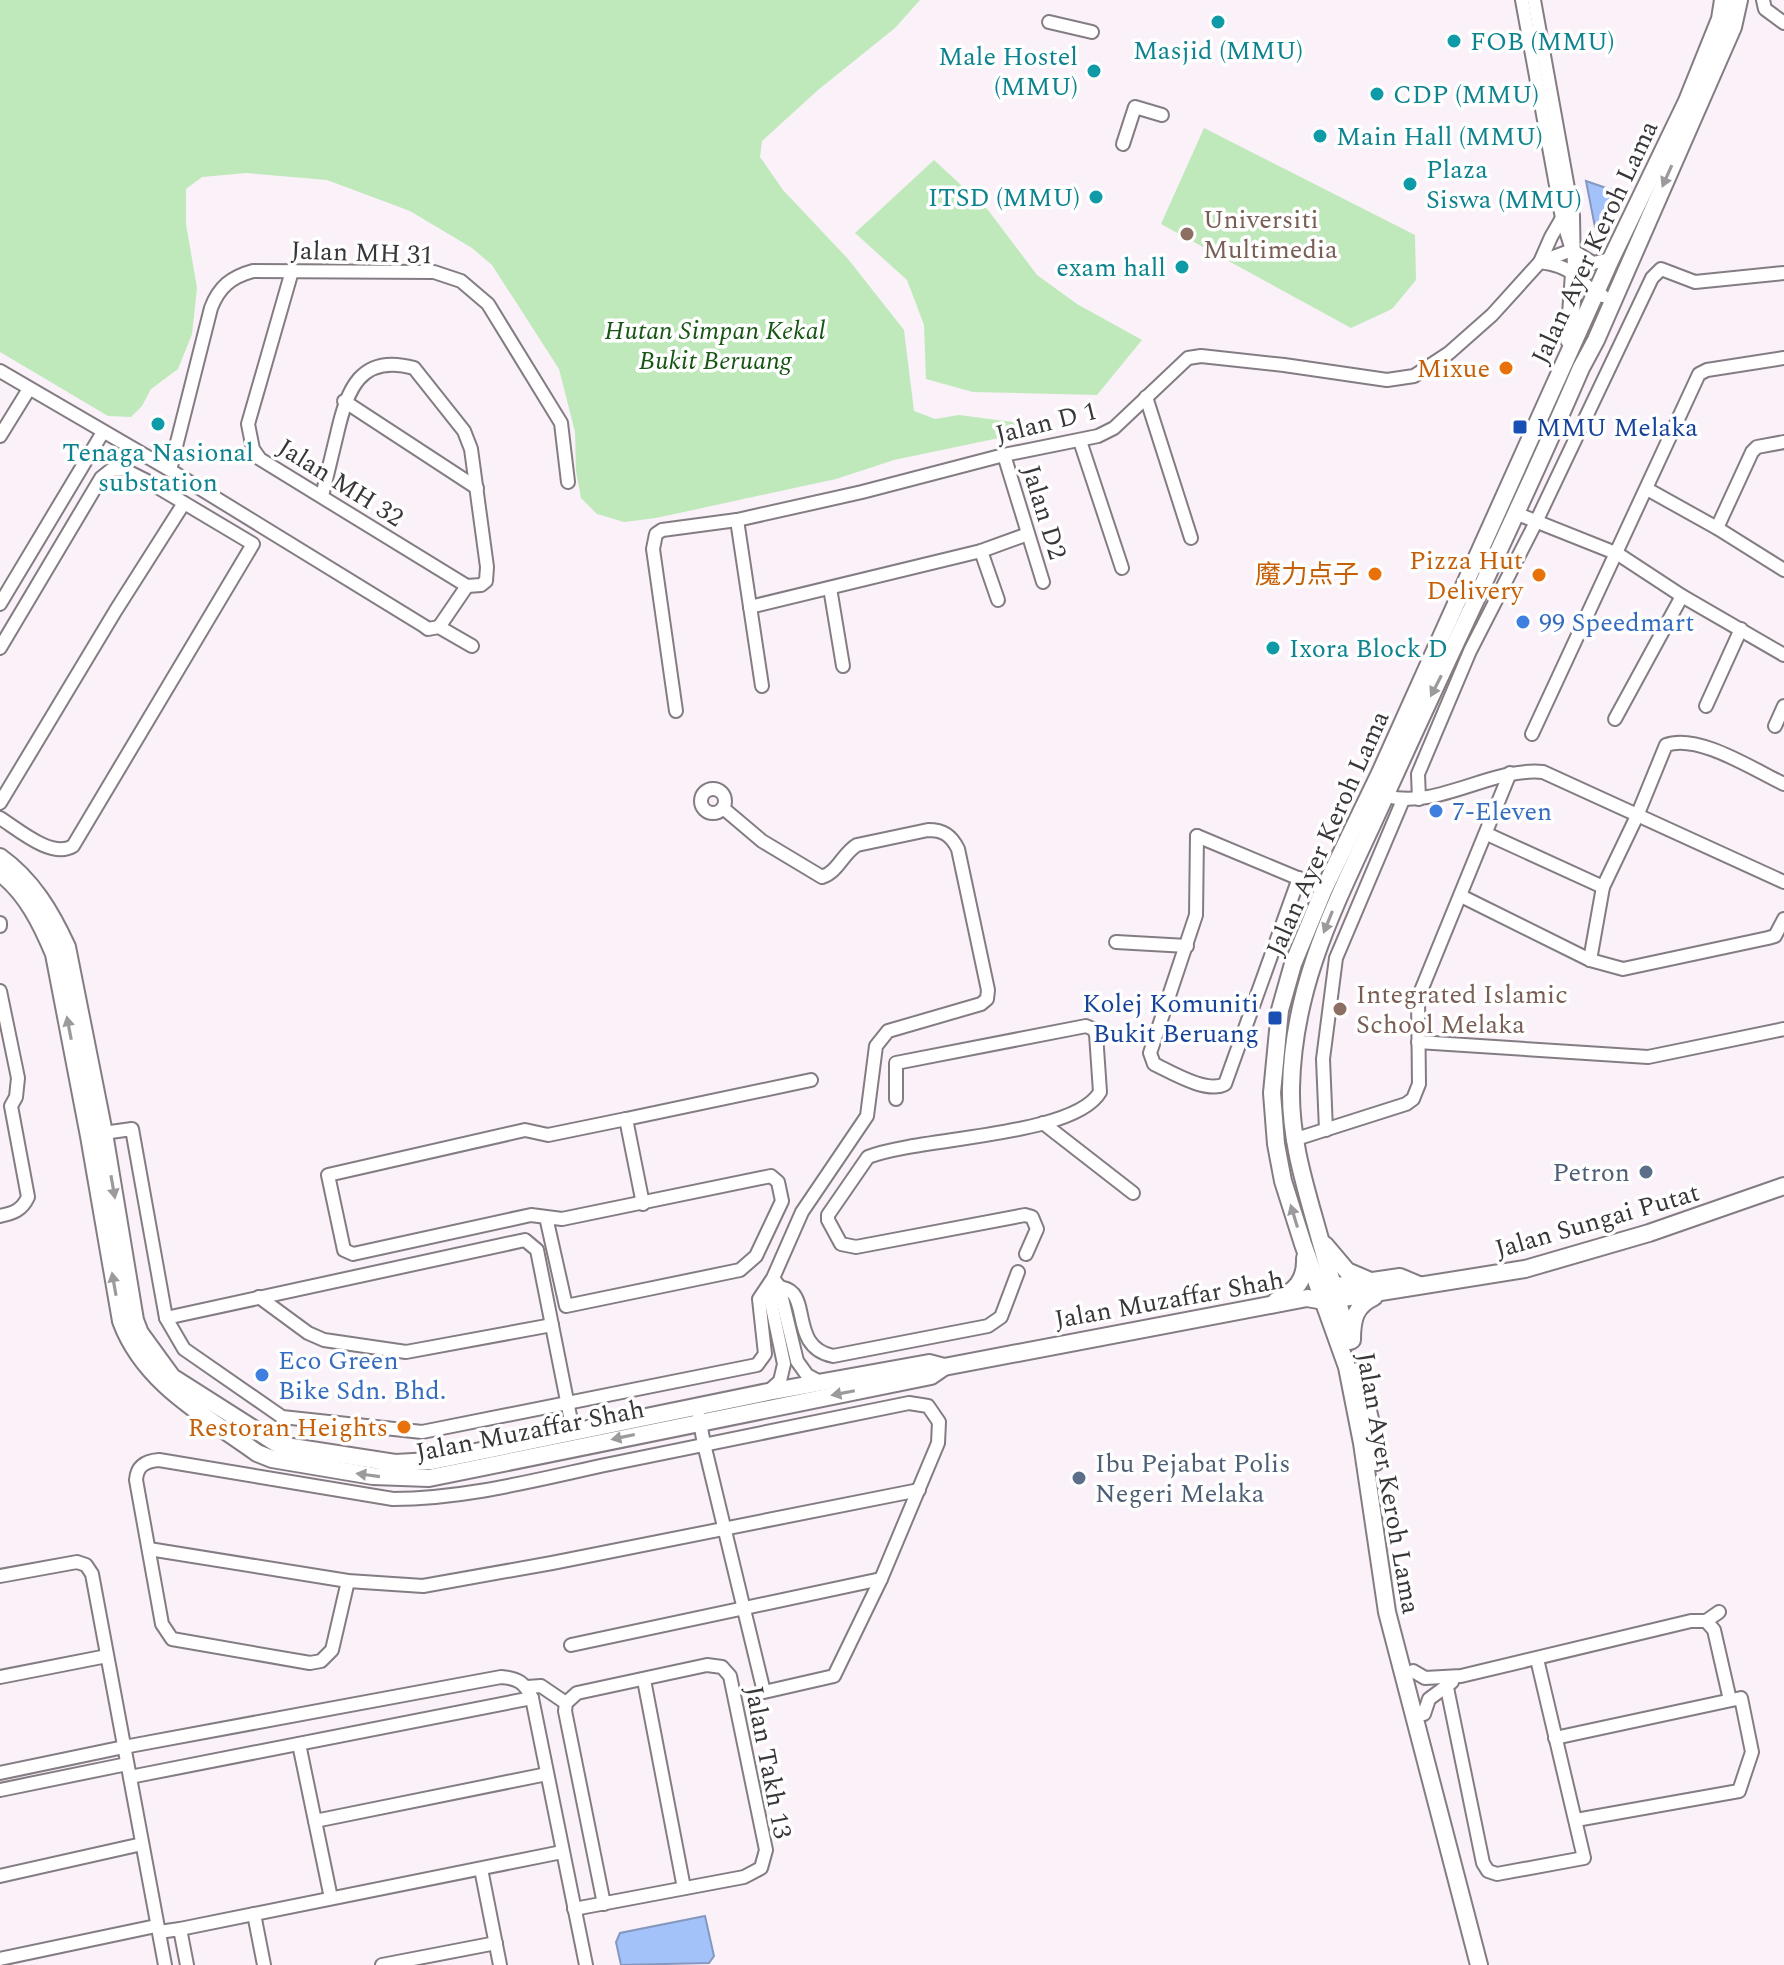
<svg xmlns="http://www.w3.org/2000/svg" width="1784" height="1965" viewBox="0 0 1784 1965" font-family="Spectral,'Noto Sans SC',serif">
<style>
.green{fill:#bfe9ba}
.water{fill:#a4c2fa;stroke:#8498c0;stroke-width:2}
.lines{fill:none;stroke-linecap:round;stroke-linejoin:round}
.minor-casing{stroke:#847c83;stroke-width:16}
.major-casing{stroke:#847c83;stroke-width:20}
.minor{stroke:#fff;stroke-width:12}
.major{stroke:#fff;stroke-width:16}
.oneway{fill:#9c9a9c}
.culture-dot{fill:#0f9aa8;stroke:#fff;stroke-width:3}
.education-dot{fill:#8d6e63;stroke:#fff;stroke-width:3}
.food-dot{fill:#e8710a;stroke:#fff;stroke-width:3}
.transit-dot{fill:#1a4fb4;stroke:#fff;stroke-width:3}
.shop-dot{fill:#3f7fe0;stroke:#fff;stroke-width:3}
.service-dot{fill:#5c6f8a;stroke:#fff;stroke-width:3}
.labels{text-anchor:middle;stroke-width:7;stroke-linejoin:round;paint-order:stroke}
.culture-label{font-size:26px;fill:#0d838f;stroke:#fff;text-anchor:start}
.education-label{font-size:26px;fill:#785e54;stroke:#fff;text-anchor:start}
.street-label{font-size:26px;fill:#393639;stroke:#fff}
.park-label{font-size:26px;font-style:italic;fill:#175614;stroke:#fff}
.food-label{font-size:26px;fill:#c56008;stroke:#fff;text-anchor:end}
.transit-label{font-size:26px;fill:#164399;stroke:#fff;text-anchor:start}
.shop-label{font-size:26px;fill:#366cbe;stroke:#fff;text-anchor:start}
.service-label{font-size:26px;fill:#4e5e75;stroke:#fff;text-anchor:end}
</style>
<rect width="100%" height="100%" fill="#faf1f9"/>
<g class="green">
<path d="M0 0H920L895 28 818 90 762 141 760 157 783 190 848 259 904 330 914 411 935 419 959 415 1051 427 894 460 836 479 656 518 624 522 597 514 581 498 576 471 575 432 559 369 492 265 472 248 410 211 327 180 246 173 202 177 186 189V224L197 288 192 334 178 369 151 389 142 406 131 417 108 416 0 352Z"/>
<path d="M1204 128 1415 235 1416 280 1392 309 1351 328 1161 224Z"/>
<path d="M934 160 988 210 1037 275 1077 304 1142 340 1097 395 973 392 926 379 924 325 907 280 855 233Z"/>
</g>
<g class="water">
<path d="M1586 181 1621 193 1605 232 1595 227Z"/>
<path d="M705 1916 714 1956 709 1963 621 1965 616 1942 620 1933Z"/>
</g>
<g class="lines">
<defs>
<g id="minor">
<path d="M1522 0 1562 218 1572 250 1593 263 1611 259"/>
<path d="M1534 0 1573 216 1574 274"/>
<path d="M1763 0 1765 9 1784 23"/>
<path d="M1049 22 1092 32"/>
<path d="M1123 144 1135 107 1162 115"/>
<path d="M1562 218 1551 237 1540 262C1554 264 1566 267 1577 277 1586 284 1592 293 1603 296"/>
<path d="M292 271 248 424 253 449 260 459 467 586 481 585 486 581 487 567 471 449 464 431 414 368C360 353 347 390 337 434 332 455 327 476 322 496"/>
<path d="M0 371 170 470 424 626 428 629 439 627 472 646"/>
<path d="M1146 397 1191 538"/>
<path d="M344 401 477 488"/>
<path d="M0 436 29 389"/>
<path d="M1080 441 1122 568"/>
<path d="M1004 455 1043 582"/>
<path d="M170 470 211 308C219 287 231 277 253 271L434 272 461 281 488 304 561 423 568 482"/>
<path d="M1647 489 1717 528 1784 570"/>
<path d="M1515 513 1618 554 1682 596 1784 655"/>
<path d="M737 520 762 686"/>
<path d="M1717 528 1752 452 1757 447 1784 442"/>
<path d="M981 551 998 600"/>
<path d="M830 588 843 666"/>
<path d="M0 604 103 432"/>
<path d="M750 607 981 551 1028 534"/>
<path d="M439 627 467 586"/>
<path d="M0 648 101 478 111 470 123 469 149 482 253 544 73 846C52 859 19 830 0 818"/>
<path d="M1706 706 1741 629"/>
<path d="M676 711 653 549 656 534 662 530 737 520 862 492 1004 455 1098 436 1114 428 1188 358 1201 356 1284 365 1387 380 1414 376 1449 353 1492 315 1540 262 1572 250"/>
<path d="M1615 719 1682 596"/>
<path d="M1775 726 1784 706"/>
<path d="M1532 734 1699 374 1707 370 1784 358"/>
<circle cx="713" cy="801" r="12"/>
<path d="M1386 796C1438 810 1490 767 1543 772L1784 882"/>
<path d="M1419 799 1418 774 1470 651 1536 522 1652 278 1661 269 1695 282 1784 273"/>
<path d="M0 803 116 610 184 503"/>
<path d="M1487 834 1603 887"/>
<path d="M1197 836 1196 915 1150 1053 1154 1064C1171 1072 1207 1094 1225 1084L1299 878"/>
<path d="M1197 836 1324 889"/>
<path d="M1461 896 1590 960 1623 969 1768 938 1775 936 1784 919"/>
<path d="M0 923V926"/>
<path d="M1116 942 1187 946"/>
<path d="M1590 960 1603 887 1637 816 1666 745C1698 733 1754 770 1784 784"/>
<path d="M0 991 18 1078 16 1097 11 1106 28 1197C22 1210 14 1213 0 1216"/>
<path d="M1418 1042 1648 1057 1784 1029"/>
<path d="M896 1099V1063L1086 1026 1093 1029 1096 1034 1100 1092C1074 1137 918 1137 868 1157L828 1215V1220L841 1244 856 1247 1025 1215 1032 1217 1037 1229 1026 1254"/>
<path d="M1043 1123 1133 1193"/>
<path d="M1326 1130 1323 1059 1336 958 1403 800"/>
<path d="M96 1134 132 1129 166 1318 184 1349 282 1417 422 1432 757 1365 765 1354 759 1299 773 1278 802 1212 867 1116 876 1046 888 1031 981 1004 987 999 988 990 958 849C951 835 943 830 928 830L857 845C843 853 838 872 822 877L762 841 723 808"/>
<path d="M1293 1140 1406 1104 1413 1099 1419 1084 1418 998 1510 773"/>
<path d="M643 1204 626 1119 811 1080"/>
<path d="M546 1217 566 1306 740 1270 756 1256 782 1201 778 1182 771 1176 562 1219 531 1215 353 1254 344 1250 328 1175 525 1130 548 1135 626 1119"/>
<path d="M775 1281 779 1286 797 1361 807 1375 820 1382"/>
<path d="M768 1288C820 1279 782 1345 833 1356L988 1326 1001 1317 1018 1272"/>
<path d="M259 1297 308 1333 324 1340 406 1352 552 1325"/>
<path d="M166 1318 525 1240 537 1250 573 1431"/>
<path d="M768 1392 780 1381 784 1364 768 1288"/>
<path d="M149 1549 348 1581 423 1586 552 1563 919 1490"/>
<path d="M0 1576 77 1562 86 1565 92 1574 165 1965"/>
<path d="M348 1581 332 1650 321 1661 310 1663 172 1639 162 1624 136 1480C137 1466 145 1461 159 1460L393 1499C466 1499 539 1479 610 1464 709 1443 809 1423 909 1403L928 1406 939 1422 938 1443 881 1579 834 1676 764 1692 704 1444 699 1417"/>
<path d="M1706 1621 1714 1630 1730 1700"/>
<path d="M571 1645 881 1579"/>
<path d="M1413 1671 1425 1678 1461 1676 1691 1621H1706L1719 1612"/>
<path d="M0 1677 107 1656"/>
<path d="M1445 1678 1483 1863 1488 1871 1497 1874 1584 1858 1537 1659"/>
<path d="M644 1680 684 1888"/>
<path d="M527 1687 541 1686 566 1703"/>
<path d="M1424 1714 1429 1699 1452 1682"/>
<path d="M1555 1738 1741 1698 1752 1752 1739 1791 1576 1820"/>
<path d="M299 1744 331 1898"/>
<path d="M0 1773 124 1747 501 1677C518 1678 525 1683 532 1698L586 1965"/>
<path d="M130 1777 532 1698"/>
<path d="M0 1790 127 1764"/>
<path d="M315 1821 547 1774"/>
<path d="M481 1869 500 1965"/>
<path d="M0 1876 142 1844"/>
<path d="M574 1909 744 1877 761 1868 766 1850 730 1676 722 1667 707 1665 577 1693 566 1703 565 1711 604 1904"/>
<path d="M254 1914 264 1965"/>
<path d="M180 1929 562 1852"/>
<path d="M159 1932 180 1929 187 1965"/>
<path d="M0 1959 156 1926"/>
<path d="M382 1965 496 1943"/>
</g>
<g id="major">
<path d="M1569 340 1574 274"/>
<path d="M0 857C32 880 51 912 67 947L104 1133 135 1320 140 1333 172 1377 279 1445 395 1463 432 1461 768 1392 929 1363 944 1367"/>
<path d="M0 873C26 892 42 925 54 954L89 1136 121 1321C144 1384 206 1416 257 1453L272 1459 373 1476 429 1478 931 1376 944 1367 1307 1298 1324 1301 1525 1269 1649 1233 1784 1186"/>
<path d="M1325 1245 1347 1271 1368 1280"/>
<path d="M1323 1288 1400 1277 1419 1285"/>
<path d="M1276 1301C1295 1291 1306 1281 1305 1258"/>
<path d="M1352 1340C1352 1319 1355 1306 1374 1297"/>
<path d="M1350 1341C1337 1302 1327 1264 1316 1225 1303 1179 1290 1136 1291 1088 1293 976 1343 891 1387 792 1451 650 1520 510 1581 368L1596 340 1733 27 1739 0"/>
<path d="M1358 1371 1370 1419 1376 1462"/>
<path d="M1479 1965 1387 1612 1362 1443 1347 1367 1303 1244 1283 1181 1276 1144 1272 1093 1280 1010 1293 964 1324 889 1380 773 1611 259 1687 101 1720 19 1723 0"/>
</g>
</defs>
<use href="#minor" class="minor-casing"/>
<use href="#major" class="major-casing"/>
<use href="#minor" class="minor"/>
<use href="#major" class="major"/>
</g>
<defs><path id="oneway-solid" d="M-6-.8H1V-3.2L6.5 0L1 3.2V.8H-6Z" transform="scale(2)"/></defs>
<g class="oneway">
<use href="#oneway-solid" transform="translate(1667 176) rotate(114)"/>
<use href="#oneway-solid" transform="translate(1436 686) rotate(117)"/>
<use href="#oneway-solid" transform="translate(1328 922) rotate(112)"/>
<use href="#oneway-solid" transform="translate(69 1028) rotate(-101)"/>
<use href="#oneway-solid" transform="translate(113 1187) rotate(80)"/>
<use href="#oneway-solid" transform="translate(1294 1216) rotate(-107)"/>
<use href="#oneway-solid" transform="translate(114 1284) rotate(-100)"/>
<use href="#oneway-solid" transform="translate(843 1393) rotate(169)"/>
<use href="#oneway-solid" transform="translate(623 1437) rotate(168)"/>
<use href="#oneway-solid" transform="translate(368 1475) rotate(-172)"/>
</g>
<g class="culture-dot">
<circle cx="1218" cy="22" r="8"/>
<circle cx="1454" cy="41" r="8"/>
<circle cx="1094" cy="71" r="8"/>
<circle cx="1377" cy="94" r="8"/>
<circle cx="1320" cy="136" r="8"/>
<circle cx="1410" cy="184" r="8"/>
<circle cx="1096" cy="197" r="8"/>
<circle cx="1182" cy="267" r="8"/>
<circle cx="158" cy="424" r="8"/>
<circle cx="1273" cy="648" r="8"/>
</g>
<g class="education-dot">
<circle cx="1187" cy="234" r="8"/>
<circle cx="1340" cy="1009" r="8"/>
</g>
<g class="food-dot">
<circle cx="1506" cy="368" r="8"/>
<circle cx="1375" cy="574" r="8"/>
<circle cx="1539" cy="575" r="8"/>
<circle cx="404" cy="1427" r="8"/>
</g>
<g class="transit-dot">
<rect x="1512" y="419" width="16" height="16" rx="4"/>
<rect x="1267" y="1010" width="16" height="16" rx="4"/>
</g>
<g class="shop-dot">
<circle cx="1523" cy="622" r="8"/>
<circle cx="1436" cy="811" r="8"/>
<circle cx="262" cy="1375" r="8"/>
</g>
<g class="service-dot">
<circle cx="1646" cy="1172" r="8"/>
<circle cx="1079" cy="1478" r="8"/>
</g>
<g class="labels">
<g class="culture-label">
<text x="1470" y="50">FOB (MMU)</text>
<text x="1218" y="59" text-anchor="middle">Masjid (MMU)</text>
<text x="1078" y="65" text-anchor="end">Male Hostel<tspan x="1078" dy="30">(MMU)</tspan></text>
<text x="1393" y="103">CDP (MMU)</text>
<text x="1336" y="145">Main Hall (MMU)</text>
<text x="1426" y="178">Plaza<tspan x="1426" dy="30">Siswa (MMU)</tspan></text>
<text x="1080" y="206" text-anchor="end">ITSD (MMU)</text>
<text x="1166" y="276" text-anchor="end">exam hall</text>
<text x="158" y="461" text-anchor="middle">Tenaga Nasional<tspan x="158" dy="30">substation</tspan></text>
<text x="1289" y="657">Ixora Block D</text>
</g>
<g class="education-label">
<text x="1203" y="228">Universiti<tspan x="1203" dy="30">Multimedia</tspan></text>
<text x="1356" y="1003">Integrated Islamic<tspan x="1356" dy="30">School Melaka</tspan></text>
</g>
<g class="street-label">
<text transform="translate(1594 242) rotate(-65)" y="9">Jalan Ayer Keroh Lama</text>
<text transform="translate(362 252) rotate(2)" y="9">Jalan MH 31</text>
<text transform="translate(1046 422) rotate(-14)" y="9">Jalan D 1</text>
<text transform="translate(341 482) rotate(32)" y="9">Jalan MH 32</text>
<text transform="translate(1045 512) rotate(73)" y="9">Jalan D2</text>
<text transform="translate(1327 833) rotate(-66)" y="9">Jalan Ayer Keroh Lama</text>
<text transform="translate(1597 1220) rotate(-16)" y="9">Jalan Sungai Putat</text>
<text transform="translate(1169 1299) rotate(-10)" y="9">Jalan Muzaffar Shah</text>
<text transform="translate(530 1430) rotate(-11)" y="9">Jalan Muzaffar Shah</text>
<text transform="translate(1389 1483) rotate(80)" y="9">Jalan Ayer Keroh Lama</text>
<text transform="translate(769 1762) rotate(79)" y="9">Jalan Takh 13</text>
</g>
<g class="park-label">
<text x="715" y="339">Hutan Simpan Kekal<tspan x="715" dy="30">Bukit Beruang</tspan></text>
</g>
<g class="food-label">
<text x="1490" y="377">Mixue</text>
<text x="1523" y="569">Pizza Hut<tspan x="1523" dy="30">Delivery</tspan></text>
<text x="1359" y="583">魔力点子</text>
<text x="388" y="1436">Restoran Heights</text>
</g>
<g class="transit-label">
<text x="1536" y="436">MMU Melaka</text>
<text x="1259" y="1012" text-anchor="end">Kolej Komuniti<tspan x="1259" dy="30">Bukit Beruang</tspan></text>
</g>
<g class="shop-label">
<text x="1539" y="631">99 Speedmart</text>
<text x="1452" y="820">7-Eleven</text>
<text x="278" y="1369">Eco Green<tspan x="278" dy="30">Bike Sdn. Bhd.</tspan></text>
</g>
<g class="service-label">
<text x="1630" y="1181">Petron</text>
<text x="1095" y="1472" text-anchor="start">Ibu Pejabat Polis<tspan x="1095" dy="30">Negeri Melaka</tspan></text>
</g>
</g>
</svg>
